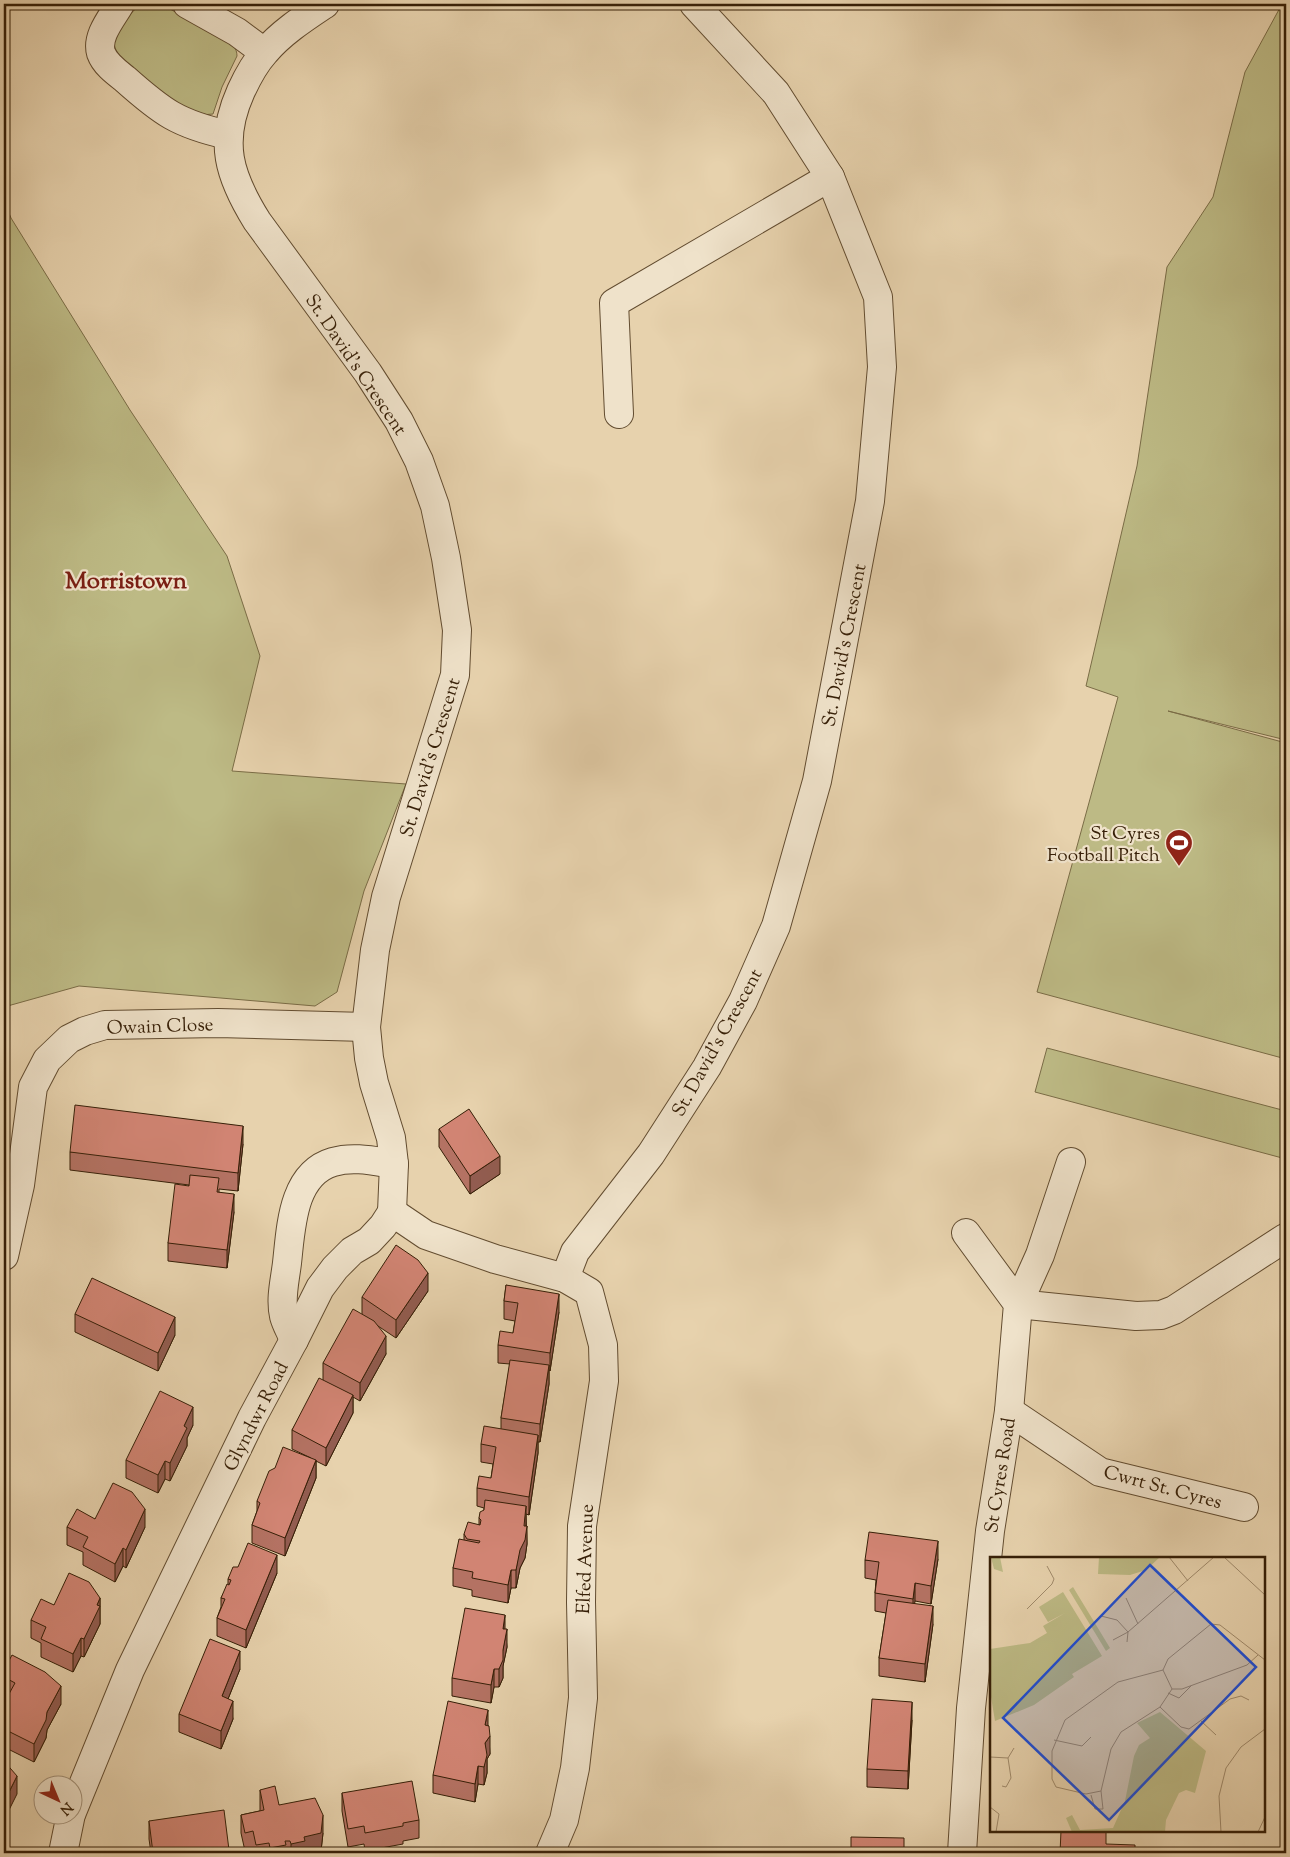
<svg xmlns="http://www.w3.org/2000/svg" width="1290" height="1857" viewBox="0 0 1290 1857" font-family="'Sorts Mill Goudy',serif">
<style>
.green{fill:#bdba85;stroke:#7a6c46}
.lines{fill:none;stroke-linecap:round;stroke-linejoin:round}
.minor-casing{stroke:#624c30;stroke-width:30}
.minor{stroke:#efe2ca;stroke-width:28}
.wall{fill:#b47263;stroke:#361f07}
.shaded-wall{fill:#925c50;stroke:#361f07}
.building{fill:#d18473;stroke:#361f07}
.labels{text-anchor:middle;stroke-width:4.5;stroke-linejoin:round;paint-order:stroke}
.street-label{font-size:19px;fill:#361f07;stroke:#efe2ca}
.poi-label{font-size:19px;fill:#361f07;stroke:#efe2ca;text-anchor:end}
.district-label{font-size:24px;font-weight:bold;fill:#7a1f14;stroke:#efe2ca}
.inset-road{fill:none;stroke:#a08a6b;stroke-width:1}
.view{fill:#1d4ed8;fill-opacity:0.15;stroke:#1d4ed8;stroke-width:2.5}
.inset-edge{fill:none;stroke:#361f07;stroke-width:2.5}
</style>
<rect width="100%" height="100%" fill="#e7d2ad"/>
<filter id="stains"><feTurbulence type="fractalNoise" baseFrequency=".004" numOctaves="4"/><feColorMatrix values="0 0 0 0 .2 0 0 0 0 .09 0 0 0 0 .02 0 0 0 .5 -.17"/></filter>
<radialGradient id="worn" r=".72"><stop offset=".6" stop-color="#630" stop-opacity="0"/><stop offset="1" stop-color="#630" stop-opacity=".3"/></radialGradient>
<g class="green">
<path d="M142 4H161L226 40C232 44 237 48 237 56L222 87 213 114C179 120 141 76 119 55 116 50 113 46 115 40 118 30 133 8 142 4Z"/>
<path d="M1282 4H1286V740L1168 711 1286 743V1059L1037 992 1118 697 1086 686 1137 466 1167 267 1213 197 1245 72Z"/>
<path d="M4 201 11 218 130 410 227 556 260 656 232 771 406 784 364 891 337 992 315 1006 79 986 4 1007Z"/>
<path d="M1047 1048 1286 1111V1159L1035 1092Z"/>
</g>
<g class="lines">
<defs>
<g id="minor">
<path d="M120 4C112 18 96 36 101 53 105 64 116 72 125 79 162 112 178 124 228 135"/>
<path d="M187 4 237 32 264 52"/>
<path d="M325 4C304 18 281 33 265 52 255 63 247 78 241 91 218 142 229 176 257 221L368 373 399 421 419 461 435 506 446 558 457 630 455 675 386 897 375 950 366 1027 369 1058 374 1083 391 1138 394 1164 392 1212"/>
<path d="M619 414 614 303 830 177"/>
<path d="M1071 1162 1040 1255 1018 1304 1136 1316 1161 1315 1174 1310 1285 1238"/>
<path d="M4 1256 20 1185 33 1087 47 1060 69 1039 85 1031 105 1025 218 1023 366 1027"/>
<path d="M565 1278 575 1252 651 1154 707 1067 743 1001 776 926 817 781 870 501 882 367 878 297 830 177 776 93 694 4"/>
<path d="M294 1340C291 1332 286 1324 284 1316 280 1299 285 1280 287 1263 291 1228 292 1174 333 1162 353 1156 374 1161 394 1164"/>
<path d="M1009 1411 1100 1472 1244 1507"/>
<path d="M72 1812 130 1670 252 1418 294 1340 320 1288 335 1268 352 1251 369 1241 383 1226 392 1212 426 1235 495 1259 565 1278 589 1292 603 1345 604 1381 582 1526 581 1602 583 1698 575 1768 564 1820 550 1853"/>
<path d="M63 1853 71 1814"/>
<path d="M962 1853 971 1708 990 1531 1009 1411 1018 1304 966 1233"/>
</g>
</defs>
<use href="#minor" class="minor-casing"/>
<use href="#minor" class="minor"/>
</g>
<g class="wall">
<path d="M4 1071 5 1089V1107H4Z"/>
<path d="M439 1129 500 1174 470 1194 439 1147Z"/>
<path d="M243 1144 238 1191 219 1189V1192L234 1212 227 1268 168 1261V1243L189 1185 70 1170V1152Z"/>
<path d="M506 1285 559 1312 550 1371 549 1370V1384L540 1442H538V1453L529 1515 526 1514 527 1544 525 1558 520 1568 516 1588H511L508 1603 472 1596V1590L453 1586V1568L464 1540V1534L479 1525V1518L484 1510V1508L477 1506V1488L491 1478 493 1464 481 1462V1444L501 1429V1418L510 1364 498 1363V1345L513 1333 515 1321 504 1319V1301Z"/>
<path d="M428 1291 396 1338 378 1326 386 1354 360 1401 353 1397V1413L326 1466 316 1461V1478L285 1556 252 1543V1525L257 1511V1501L311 1458 292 1449V1430L323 1380V1363L362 1314V1297Z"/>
<path d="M75 1314 175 1335 158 1371 75 1332Z"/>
<path d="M193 1425 187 1438V1446L170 1481 165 1479 158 1493 126 1478V1460Z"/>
<path d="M95 1519 145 1527 126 1568 123 1566 115 1582 83 1565V1552L67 1545V1527Z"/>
<path d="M938 1559 931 1604 915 1601 914 1603 933 1624 925 1682 879 1676V1658L886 1613 875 1611V1593L876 1580 865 1578V1560Z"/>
<path d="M277 1573 246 1648 217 1636V1618L221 1607V1598L228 1585V1579Z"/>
<path d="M100 1598V1624L84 1657 81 1656 73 1672 41 1657V1643L31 1638V1620L54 1605Z"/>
<path d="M505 1629 507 1647 503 1666V1678L499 1687H494L491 1703 452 1696V1678Z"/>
<path d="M240 1669 228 1699 233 1719 221 1749 179 1732V1714Z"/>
<path d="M4 1670 61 1704 47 1730 46 1738 34 1762 4 1747V1703L7 1697 4 1695Z"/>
<path d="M912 1720 908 1789 867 1787V1769Z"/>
<path d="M488 1725 490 1754 487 1759V1773L484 1785 478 1784 475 1802 433 1793V1775Z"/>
<path d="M260 1790 279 1805 323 1833 321 1851 311 1853H254L253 1849 245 1851 241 1833V1815L260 1811Z"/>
<path d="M342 1793 419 1820V1838L403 1841V1844L365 1851 364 1844 348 1847 342 1811Z"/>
<path d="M149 1821 229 1850V1853H151L149 1839Z"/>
</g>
<g class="shaded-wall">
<path d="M243 1126V1144L238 1191V1173Z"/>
<path d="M500 1156V1174L470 1194V1176Z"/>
<path d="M234 1194V1212L227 1268V1250Z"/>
<path d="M428 1273V1291L396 1338V1320Z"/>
<path d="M559 1294V1312L550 1371V1353Z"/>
<path d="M175 1317V1335L158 1371V1353Z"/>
<path d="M386 1336V1354L360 1401V1383Z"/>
<path d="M549 1365V1384L540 1442V1424Z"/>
<path d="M353 1395V1413L326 1466V1448Z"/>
<path d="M193 1407V1425L187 1438V1446L170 1481V1463L184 1426Z"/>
<path d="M538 1435V1453L529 1515V1497Z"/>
<path d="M316 1460V1478L285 1556V1538Z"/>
<path d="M165 1461V1479L158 1493V1475Z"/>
<path d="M526 1506V1524L524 1542 527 1526V1544L525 1558 520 1568 516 1588V1570Z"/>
<path d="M145 1509V1527L126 1568V1550Z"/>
<path d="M938 1541V1559L931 1604V1586Z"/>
<path d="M123 1548V1566L115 1582V1564Z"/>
<path d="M277 1555V1573L246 1648V1630Z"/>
<path d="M511 1570V1588L508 1603V1585Z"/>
<path d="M915 1583V1601L913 1617V1599Z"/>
<path d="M100 1598V1624L84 1657V1639L97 1605Z"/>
<path d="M933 1606V1624L925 1682V1664Z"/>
<path d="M505 1615V1633L503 1629Z"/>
<path d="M507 1629V1647L503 1666V1678L499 1687V1669Z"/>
<path d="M81 1638V1656L73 1672V1654Z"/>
<path d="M240 1651V1669L222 1714V1696Z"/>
<path d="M494 1669V1687L491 1703V1685Z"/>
<path d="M61 1686V1704L47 1730 46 1738 34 1762V1744L47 1712Z"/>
<path d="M233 1701V1719L221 1749V1731Z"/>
<path d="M912 1702V1720L908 1789V1771Z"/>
<path d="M488 1710V1728L485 1725Z"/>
<path d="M490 1736V1754L487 1759V1773L484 1785V1767L485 1743Z"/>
<path d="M478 1766V1784L475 1802V1784Z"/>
<path d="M17 1776V1794L4 1820V1802Z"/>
<path d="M323 1815V1833L321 1851 311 1853H291V1844L304 1837Z"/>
</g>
<g class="building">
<path d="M4 1071 5 1089H4Z"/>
<path d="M75 1105 243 1126 238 1173 70 1152Z"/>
<path d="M469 1109 500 1156 470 1176 439 1129Z"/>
<path d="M190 1175 219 1178 217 1192 234 1194 227 1250 168 1243 175 1184 189 1186Z"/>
<path d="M396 1245 418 1260 428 1273 396 1320 362 1297Z"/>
<path d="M92 1278 175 1317 158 1353 75 1314Z"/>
<path d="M506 1285 559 1294 550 1353 498 1345 500 1331 513 1333 518 1303 504 1301Z"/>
<path d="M353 1309 374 1321 386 1336 360 1383 323 1363Z"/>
<path d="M510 1360 549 1365 540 1424 501 1418Z"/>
<path d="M319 1378 353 1395 326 1448 292 1430Z"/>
<path d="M160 1391 193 1407 184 1426 187 1428 170 1463 165 1461 158 1475 126 1460Z"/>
<path d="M484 1426 538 1435 529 1497 477 1488 479 1476 491 1478 496 1447 481 1444Z"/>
<path d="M283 1447 316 1460 285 1538 252 1525 260 1503 257 1501 269 1471 275 1468Z"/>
<path d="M113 1483 132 1492 145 1509 126 1550 123 1548 115 1564 83 1547 88 1537 67 1527 77 1509 95 1519Z"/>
<path d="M485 1500 526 1506 524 1526H527L525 1540 520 1550 516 1570H511L508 1585 472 1578 473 1572 453 1568 459 1539 479 1543 480 1541 467 1539 464 1534 468 1522 480 1525 481 1520 479 1518 480 1512 484 1510Z"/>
<path d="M869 1532 938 1541 931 1586 915 1583 913 1599 875 1593 879 1562 865 1560Z"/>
<path d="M248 1543 277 1555 246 1630 217 1618 225 1599 221 1598 227 1584 229 1585 231 1580 228 1579 233 1567H238Z"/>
<path d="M69 1573 89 1582 100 1598 97 1605 100 1606 84 1639 81 1638 73 1654 41 1639 46 1627 31 1620 41 1599 54 1605Z"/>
<path d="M888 1600 933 1606 925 1664 879 1658Z"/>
<path d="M465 1608 505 1615 503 1629H507L503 1650V1660L499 1669H494L491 1685 452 1678Z"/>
<path d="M210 1639 240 1651 222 1696 233 1701 221 1731 179 1714Z"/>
<path d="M12 1655 45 1672 61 1686 47 1712 46 1720 34 1744 4 1729V1703L15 1683 4 1677V1670Z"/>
<path d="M872 1699 912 1702 908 1771 867 1769Z"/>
<path d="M448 1701 488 1710 485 1725 489 1726 490 1736 485 1743 487 1755 484 1767 478 1766 475 1784 433 1775Z"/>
<path d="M4 1761 17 1776 4 1802Z"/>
<path d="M412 1781 419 1820 403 1823V1826L365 1833 364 1826 348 1829 342 1793Z"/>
<path d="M275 1786 279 1805 315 1798 323 1815 321 1833 304 1837 305 1841 291 1844 290 1841H285L286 1845 270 1848 269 1843 256 1845 253 1831 245 1833 241 1815 264 1810 260 1790Z"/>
<path d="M224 1810 229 1850 212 1853H153L149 1821Z"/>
<path d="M1061 1831H1106V1844L1135 1845V1853H1060Z"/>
<path d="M851 1837 904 1838V1853H851Z"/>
</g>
<defs>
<symbol id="stadium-pin" viewBox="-11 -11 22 30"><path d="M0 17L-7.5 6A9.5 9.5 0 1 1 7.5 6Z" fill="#8f2418" stroke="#efe2ca"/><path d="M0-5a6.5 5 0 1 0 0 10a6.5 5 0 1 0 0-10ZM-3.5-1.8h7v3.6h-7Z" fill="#fff"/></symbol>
</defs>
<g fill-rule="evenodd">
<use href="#stadium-pin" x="1163" y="827" width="32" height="43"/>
</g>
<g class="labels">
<g class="street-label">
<text transform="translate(357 364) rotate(56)" y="7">St. David's Crescent</text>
<text transform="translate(843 645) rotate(-79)" y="7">St. David's Crescent</text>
<text transform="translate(429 757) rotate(-73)" y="7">St. David's Crescent</text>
<text transform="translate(160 1025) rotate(-2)" y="7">Owain Close</text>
<text transform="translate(716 1042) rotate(-61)" y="7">St. David's Crescent</text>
<text transform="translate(255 1416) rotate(-63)" y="7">Glyndwr Road</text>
<text transform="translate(999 1475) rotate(-81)" y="7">St Cyres Road</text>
<text transform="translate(1163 1486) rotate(15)" y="7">Cwrt St. Cyres</text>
<text transform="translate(584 1559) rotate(-88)" y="7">Elfed Avenue</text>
</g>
<g class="poi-label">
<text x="1160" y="839">St Cyres<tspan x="1160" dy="22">Football Pitch</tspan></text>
</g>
<g class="district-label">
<text x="126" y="588">Morristown</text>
</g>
</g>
<g transform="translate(990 1557)">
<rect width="275" height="275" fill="#e7d2ad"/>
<path d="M1 0H10L13 15 4 12ZM109 0H170L156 13 140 18 108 17ZM83 30 120 91 116 94 79 33ZM73 35 112 99 82 117 84 120 44 148 5 164 0 134V92L40 86 57 76 53 69 75 56 58 65 49 50ZM170 155 216 194 205 236 196 233 189 236 176 263 175 275H82L76 261 82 258 90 273 123 271 135 244 144 199 149 188 160 181 147 166Z" fill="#bdba85"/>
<path class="inset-road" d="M179 0 198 24M234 0 275 38M136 41 148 67M37 52 62 27 64 22 57 9M111 59 127 63 138 75 123 83M137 85 138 75 224 0M173 113 128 125 75 163 62 194V222L66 230 96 237 111 234 121 192 131 175 170 150 182 132M173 113 178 102 221 67 230 68 275 103M173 113 182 132H192L257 108 268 98M178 136 189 141 201 129M170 150 191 170 199 172 240 142 251 139 259 143M211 164 226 178M64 183 92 189 101 180M0 200 18 201 24 191M12 229 16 230 21 221 18 201M101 238 105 252H113L111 234M0 250 9 257 6 275M231 275 229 239 236 211 251 190 275 172M268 275 275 260"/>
<path class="view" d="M160 8 266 110 119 263 13 161Z"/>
<rect width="275" height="275" class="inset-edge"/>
</g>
<rect width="1290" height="1857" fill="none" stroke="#e7d2ad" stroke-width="20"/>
<rect x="5" y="5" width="1280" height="1847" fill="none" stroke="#361f07" stroke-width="2.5"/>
<rect x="10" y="10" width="1270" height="1837" fill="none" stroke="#361f07"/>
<g transform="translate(58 1800) rotate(136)"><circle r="24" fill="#efe2ca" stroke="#a5947c"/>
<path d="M0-4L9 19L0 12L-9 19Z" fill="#8f2418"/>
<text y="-8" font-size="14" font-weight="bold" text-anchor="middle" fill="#361f07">N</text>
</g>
<rect width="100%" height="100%" filter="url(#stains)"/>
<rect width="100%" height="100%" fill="url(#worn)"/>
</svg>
